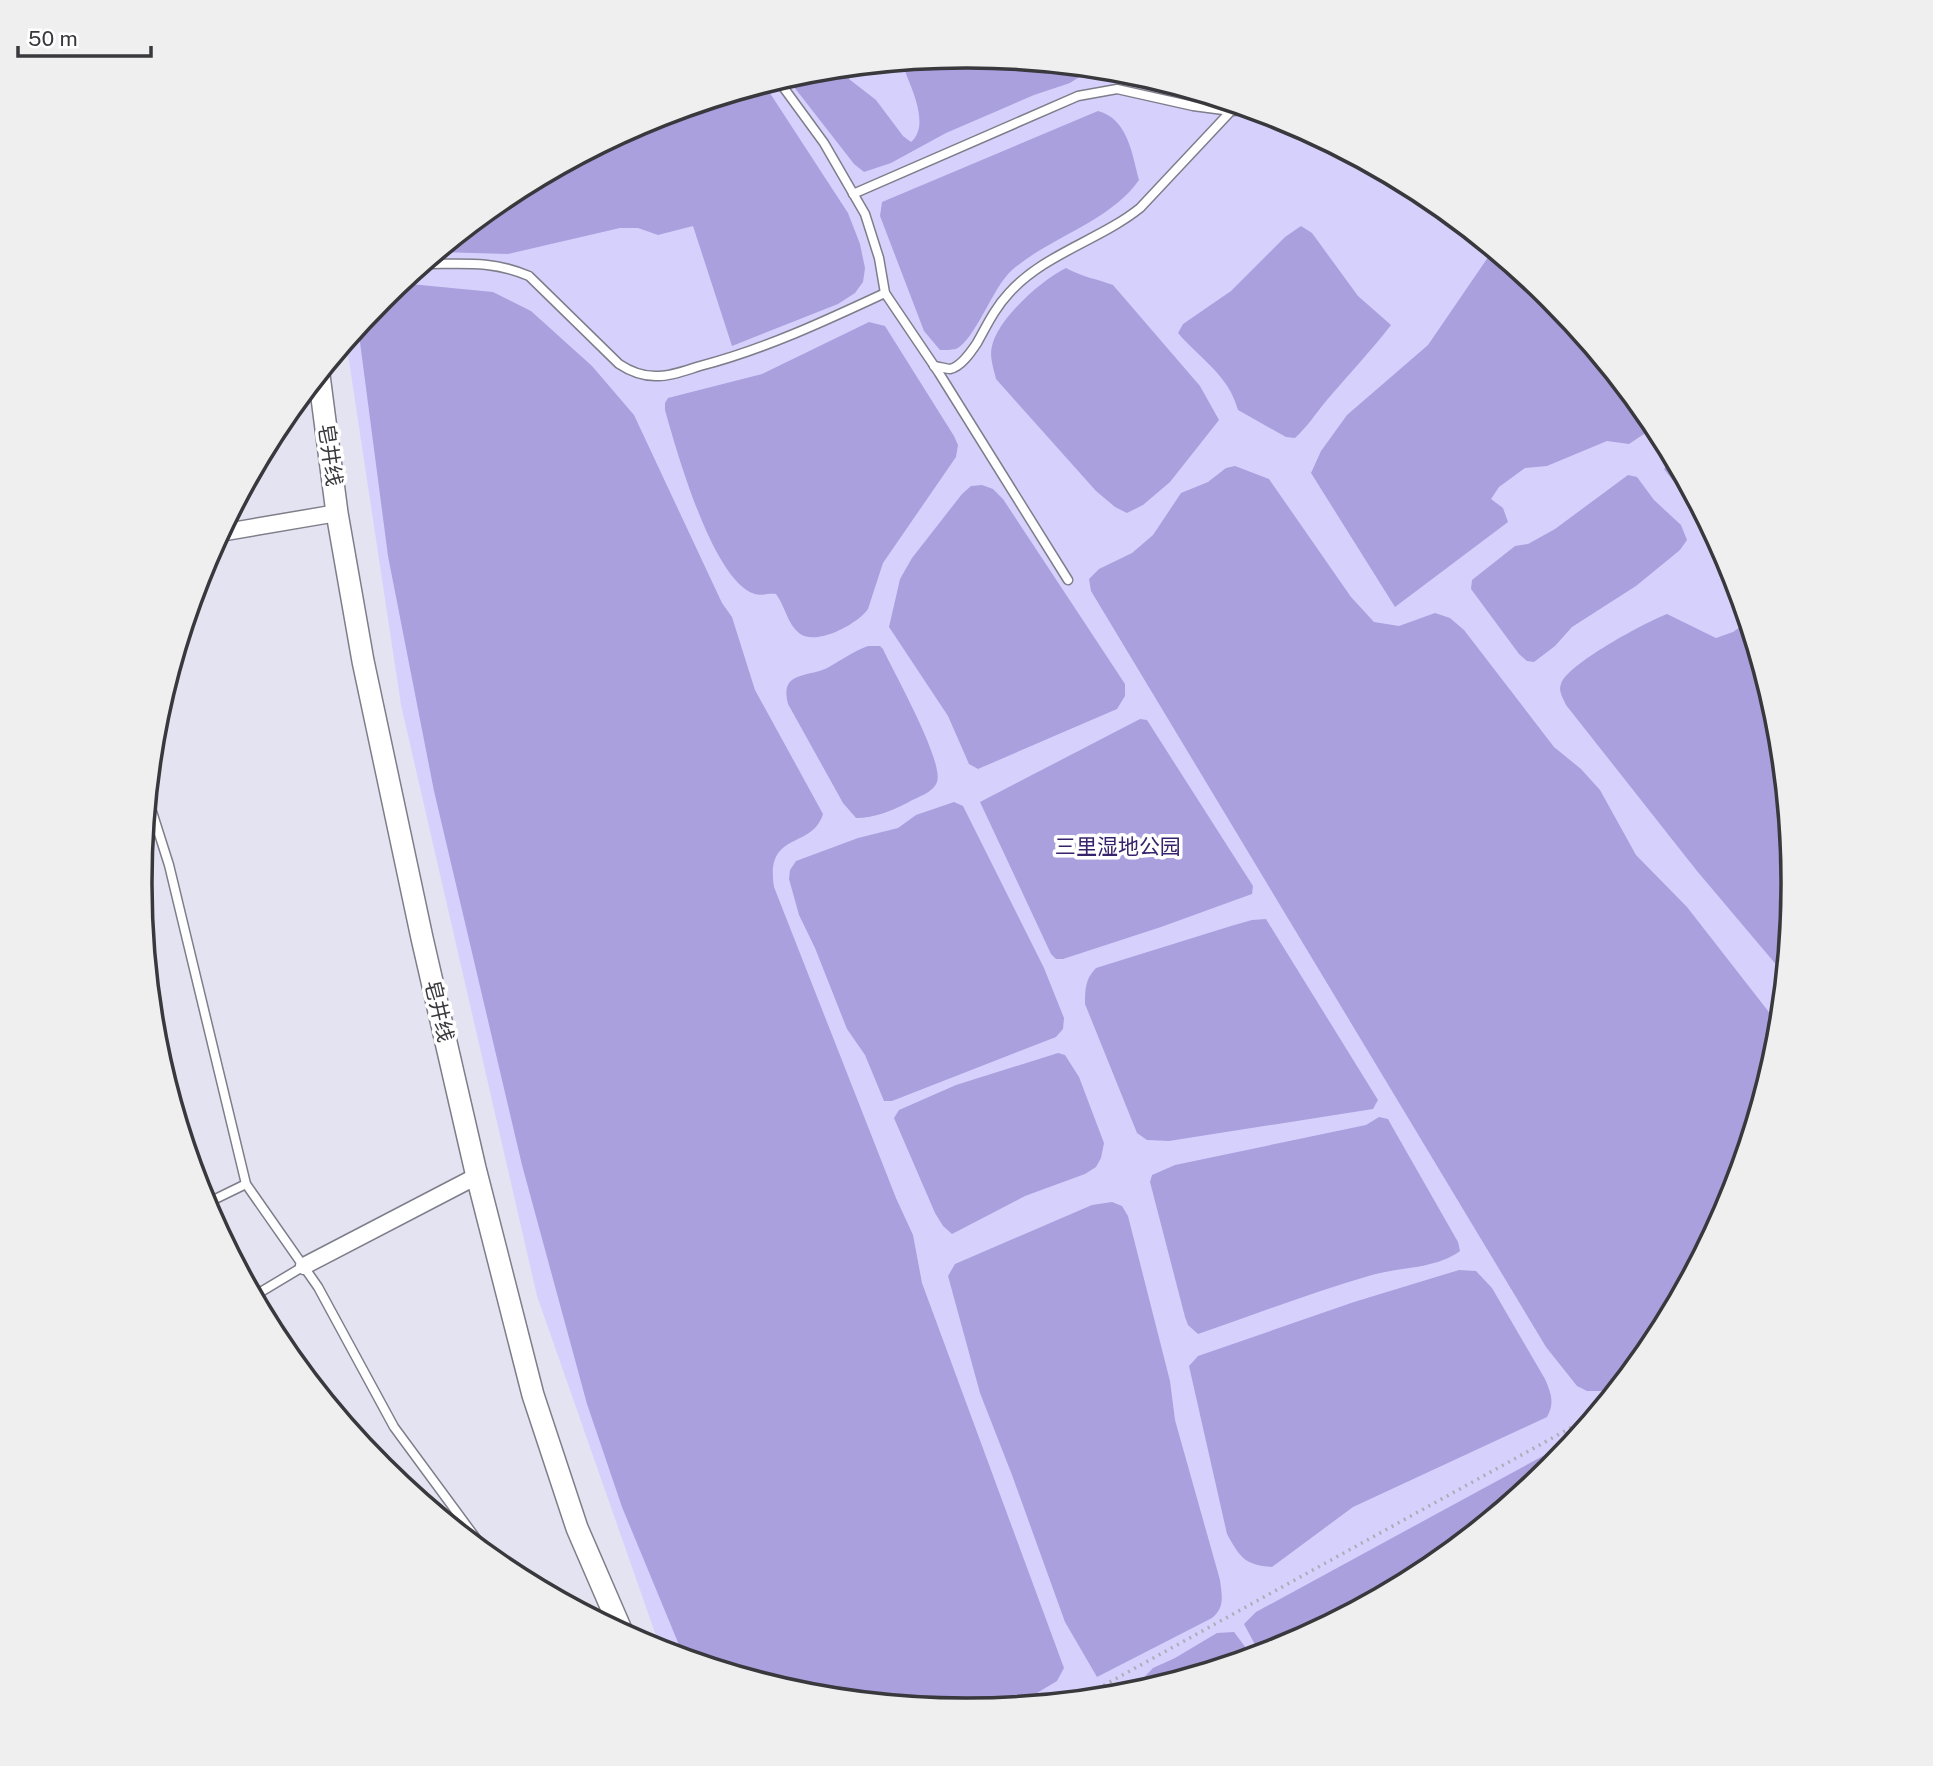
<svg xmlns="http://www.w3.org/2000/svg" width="1933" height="1766" viewBox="0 0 1933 1766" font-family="'Public Sans','Noto Sans SC',sans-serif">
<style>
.green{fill:#d6d1fc}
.water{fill:#aaa0de;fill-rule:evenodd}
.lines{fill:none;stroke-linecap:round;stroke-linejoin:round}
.lane-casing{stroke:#7e7d8a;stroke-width:11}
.street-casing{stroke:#7e7d8a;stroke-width:19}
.secondary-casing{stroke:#7e7d8a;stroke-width:24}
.path{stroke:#adacb7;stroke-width:3.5;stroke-dasharray:2 5;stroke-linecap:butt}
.lane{stroke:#fff;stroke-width:8}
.street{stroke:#fff;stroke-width:16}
.secondary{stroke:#fff;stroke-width:21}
.labels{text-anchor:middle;stroke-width:7;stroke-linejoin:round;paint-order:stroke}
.street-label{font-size:21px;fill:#38383d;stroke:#fff}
.park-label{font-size:21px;fill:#37236c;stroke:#fff}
.rim{fill:none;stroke:#38383d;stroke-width:3.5}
</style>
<rect width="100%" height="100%" fill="#e4e3f1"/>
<path class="green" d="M967 56 1128 72 1283 119 1426 196 1552 299 1654 424 1731 567 1778 722 1793 883 1778 1045 1730 1200 1654 1343 1551 1468 1426 1571 1283 1647 1127 1694 966 1710 805 1694 661 1650 537 1296 401 705 346 341 382 298 507 195 650 119 806 72Z"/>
<g class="water">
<path d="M967 56 1016 63 1019 61 1093 68 1070 83 1034 95 946 133 891 163 864 172 854 164 787 78 806 72ZM892 64 905 71C912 90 930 126 911 142L903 136 876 100 849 79C859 66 876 65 892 64Z"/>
<path d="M764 84 848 213 860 244 865 268 863 282 855 293 838 304 732 346 693 226 658 235 638 228H620L508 254 438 252 507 195 650 119Z"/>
<path d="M1098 111C1128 119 1132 154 1139 180 1111 221 1050 237 1012 270 992 288 976 339 956 349 951 350 945 350 940 350L924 331 880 216 882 202Z"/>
<path d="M1301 226 1312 233 1358 296 1391 325C1371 351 1348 375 1327 400 1316 413 1308 426 1295 438L1286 437 1238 410C1228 374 1201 360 1178 333L1183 324 1231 291 1285 237Z"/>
<path d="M1493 250 1552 299 1656 426 1629 444 1607 441 1547 466 1525 468 1499 487 1491 499 1503 508 1508 522 1395 607 1311 473 1321 451 1347 415 1428 345Z"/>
<path d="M1066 268C1082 277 1097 279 1113 285L1200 386 1219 420 1170 482 1143 505 1127 513 1115 507 1096 491 996 379C994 369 989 357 992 346 998 319 1041 280 1066 268Z"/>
<path d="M400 283 493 292 531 311 592 366 634 415 722 603 732 617 755 690 823 814C812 850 765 830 774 887L896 1198 913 1235 922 1283 1064 1668 1057 1681 1017 1705 966 1710 805 1694 684 1657 622 1507 587 1404 522 1165 434 791 388 556 358 327 382 298Z"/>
<path d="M869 322 885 326 954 436 958 445 956 457 883 563 868 609C858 624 815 647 799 633 787 623 785 606 776 594 769 593 761 596 755 594 713 582 676 449 665 410V403L668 398 762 374Z"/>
<path d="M1673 459 1698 506 1677 486 1664 469Z"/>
<path d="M1235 466 1269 479 1351 597 1374 622 1399 626 1435 613 1450 618 1464 630 1554 747 1581 769 1600 790 1636 855 1687 907 1779 1025 1778 1045 1730 1200 1654 1343 1625 1378 1601 1391H1587L1577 1386 1546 1347 1091 591 1089 579 1099 569 1132 553 1153 535 1181 493 1208 482 1226 468Z"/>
<path d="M1628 475 1637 477 1654 500 1681 525 1687 540 1680 550 1636 586 1572 627 1555 646 1534 662 1527 661 1519 654 1471 589 1472 580 1515 546 1528 544 1555 529Z"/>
<path d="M982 485 993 489 1003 499 1125 684V696L1117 709 978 769 969 764 948 716 889 627 900 579 912 558 962 494 971 486Z"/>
<path d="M1667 614 1716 638 1733 632 1747 622 1778 722 1793 883 1784 974 1697 871 1566 705C1563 698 1558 691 1561 684 1567 664 1646 622 1667 614Z"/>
<path d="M868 646H880L883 649C894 673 944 761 937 782 933 793 917 797 907 803 891 811 875 818 856 818L843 803 788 704C779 670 809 678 829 667 843 659 854 651 868 646Z"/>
<path d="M1140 719 1147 720 1253 886 1252 894 1161 927 1063 959H1056L1051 954 980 802Z"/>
<path d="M954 802 963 806 1044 968 1064 1018 1063 1029 1056 1037 892 1101H884L865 1055 847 1029 815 948 799 915 789 879 790 870 796 861 858 838 898 828 916 815Z"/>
<path d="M1266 919 1378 1100 1373 1109 1169 1141 1147 1140 1137 1133 1085 1004C1085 990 1085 979 1096 968L1231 926 1252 920Z"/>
<path d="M1058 1053 1065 1055 1079 1077 1104 1143 1101 1158 1096 1167 1085 1174 1025 1196 952 1234 943 1226 935 1213 894 1118 899 1110 956 1085Z"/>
<path d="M1379 1117 1388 1119 1393 1128 1458 1242 1460 1251C1436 1269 1400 1267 1372 1275 1313 1292 1256 1314 1198 1334L1188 1325 1185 1317 1150 1182 1152 1175 1175 1165 1366 1125Z"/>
<path d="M1112 1202 1122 1206 1128 1216 1170 1381 1175 1420 1220 1580C1222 1596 1225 1607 1212 1618L1097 1677 1065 1622 1012 1475 980 1393 948 1276 955 1264 1092 1205Z"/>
<path d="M1459 1270 1476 1271 1492 1288 1545 1379C1551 1393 1555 1403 1547 1417L1353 1507 1272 1567C1244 1565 1240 1557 1227 1534L1189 1366 1198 1356 1354 1302Z"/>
<path d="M1576 1438 1551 1468 1426 1571 1283 1647 1260 1654 1244 1624 1256 1612Z"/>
<path d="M1234 1632 1252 1656 1128 1694 1153 1668 1175 1658 1217 1633Z"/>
</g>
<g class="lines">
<defs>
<g id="lane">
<path d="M778 80 824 143 865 214 879 258 885 293 939 373 1068 580"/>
<path d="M853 194 1078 96 1117 89 1193 106 1231 111 1254 110"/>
<path d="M423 264C462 264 492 260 529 276L619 364C631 372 643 377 659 376 672 376 687 370 700 366 765 349 825 321 885 293"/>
<path d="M934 366C938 366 946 369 950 369 961 367 971 352 977 343 987 325 995 308 1009 293 1044 254 1100 240 1140 208L1231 111"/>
<path d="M148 799 169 865 246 1184 318 1287 394 1427 489 1556"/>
<path d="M205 1204 246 1184"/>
<path d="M254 1296 304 1266"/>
</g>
<g id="street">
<path d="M220 533 337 513"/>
<path d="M304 1266 477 1176"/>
</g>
<path id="secondary" d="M319 375 337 513 363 661 422 938 475 1168 533 1395 577 1528 622 1632"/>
</defs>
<use href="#lane" class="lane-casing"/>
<use href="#street" class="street-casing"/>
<use href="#secondary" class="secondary-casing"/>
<path class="path" d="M1079 1699 1594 1415"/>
<use href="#lane" class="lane"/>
<use href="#street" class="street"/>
<use href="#secondary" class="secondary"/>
</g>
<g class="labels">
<g class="street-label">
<text transform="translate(330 455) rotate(82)" y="7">皂井线</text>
<text transform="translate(439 1011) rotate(77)" y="7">皂井线</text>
</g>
<g class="park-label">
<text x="1118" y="854">三里湿地公园</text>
</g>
</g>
<path d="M0 0H1933V1766H0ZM966 68H967A814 814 0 0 1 1781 882V884A814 814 0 0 1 967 1698H966A814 814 0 0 1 152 884V882A814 814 0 0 1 966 68Z" fill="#efefef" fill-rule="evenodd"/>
<path class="rim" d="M966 68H967A814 814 0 0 1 1781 882V884A814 814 0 0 1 967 1698H966A814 814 0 0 1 152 884V882A814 814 0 0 1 966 68Z"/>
<path d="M18 46v10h133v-10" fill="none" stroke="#38383d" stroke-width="3.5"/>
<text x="28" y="46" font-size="21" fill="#38383d" stroke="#ffffff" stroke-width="5" paint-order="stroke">50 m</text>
</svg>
